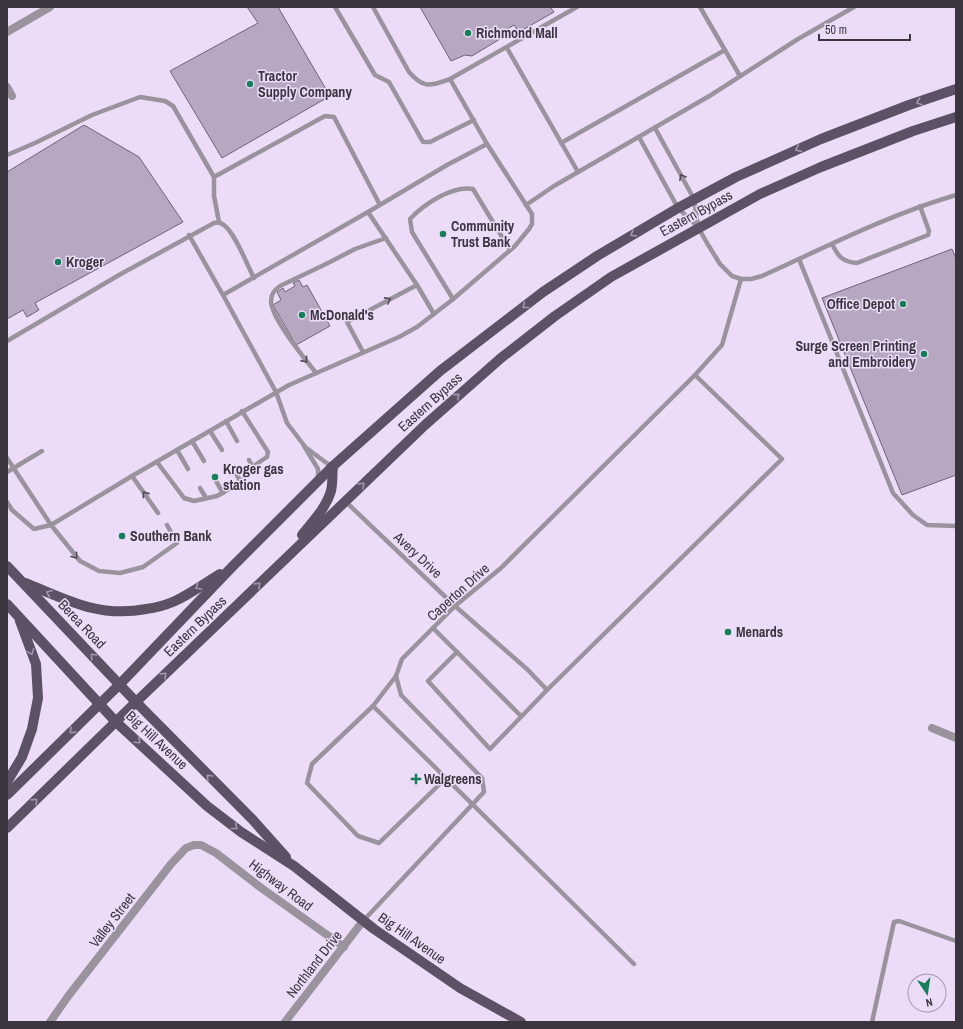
<svg xmlns="http://www.w3.org/2000/svg" width="963" height="1029" viewBox="0 0 963 1029" font-family="'Archivo Narrow',sans-serif">
<style>
.building{fill:#b7a7c0;stroke:#71627a}
.lines{fill:none;stroke-linecap:round;stroke-linejoin:round}
.lane{stroke:#9a939e;stroke-width:4.5}
.street{stroke:#9a939e;stroke-width:8}
.primary{stroke:#5d5165;stroke-width:10}
.oneway{stroke:#a496ae}
.oneway2{stroke:#534c57}
.poi-dot{fill:#167e59;stroke:#ecdcf7;stroke-width:1.5}
.labels{text-anchor:middle;stroke-width:3;stroke-linejoin:round;paint-order:stroke}
.poi-label{font-size:14px;font-weight:bold;fill:#3b353f;stroke:#ecdcf7;text-anchor:start}
.street-label{font-size:14px;fill:#3b353f;stroke:#ecdcf7}
</style>
<rect width="100%" height="100%" fill="#ecdcf7"/>
<g class="building">
<path d="M247 7H278L330 96 222 158 170 71 258 23Z"/>
<path d="M420 7H552L551 8 554 12 519 32 514 25 499 34 500 39 472 56 465 55 451 61Z"/>
<path d="M84 125 139 157 183 222 35 303 39 310 27 317 23 310 7 319V172Z"/>
<path d="M952 249 956 259V475L902 495 822 298Z"/>
<path d="M299 280 303 287 307 285 330 326 296 345 273 305 281 300 277 292 283 288 285 292 295 286 293 283Z"/>
</g>
<g class="lines">
<g class="lane">
<path d="M335 7 375 75 389 82 423 142H430L474 120"/>
<path d="M373 7 409 72C424 89 430 86 450 79L577 7"/>
<path d="M700 7 740 76"/>
<path d="M507 48 578 172"/>
<path d="M655 128 694 199 698 227 707 243 720 264 732 276 741 279H751L762 276C826 247 888 215 956 195"/>
<path d="M639 137 678 208 698 227"/>
<path d="M561 143 725 50"/>
<path d="M7 155 35 143 92 115 140 97 165 101 173 106 214 177"/>
<path d="M526 205 554 186 711 95 798 39 854 7"/>
<path d="M368 212 417 285 434 314"/>
<path d="M219 222 214 196V177L325 116 334 117 380 205"/>
<path d="M189 235 223 295"/>
<path d="M832 244C838 256 842 262 857 263L928 235 929 231 920 206"/>
<path d="M799 259 893 493 913 515 927 525 956 526"/>
<path d="M453 299 412 232 410 219C423 205 452 185 473 189L510 250"/>
<path d="M7 341 119 275 214 223C218 222 222 223 225 226 236 235 247 265 254 278"/>
<path d="M363 352 347 322 417 285"/>
<path d="M316 373C305 359 271 318 271 301 271 294 274 290 280 286L326 264 355 249 386 238"/>
<path d="M226 421 237 441"/>
<path d="M210 431 222 450"/>
<path d="M192 441 204 461"/>
<path d="M305 447 328 464 333 466"/>
<path d="M177 450 188 469"/>
<path d="M7 458 51 525 80 561 99 571 120 573 143 567 177 543 167 525"/>
<path d="M249 460 253 468"/>
<path d="M157 462 184 498 194 501 217 496 241 482 255 465 267 457 268 452 242 411"/>
<path d="M233 469 241 482"/>
<path d="M7 472 42 451"/>
<path d="M132 476 158 513"/>
<path d="M318 478V469L303 444 287 423 276 392 223 295 368 212 447 165 487 144"/>
<path d="M216 481 223 493"/>
<path d="M200 488 206 498"/>
<path d="M345 501 455 606 528 670 547 690"/>
<path d="M7 502 12 510 34 529 51 525 132 476 289 385 399 337 417 327 452 300 515 246 529 229 532 224V214L487 144 450 79"/>
<path d="M433 628 521 716"/>
<path d="M457 652 428 681 490 749 547 690 782 459 695 375"/>
<path d="M396 676 373 706 634 964"/>
<path d="M373 706 312 764 307 783 358 836 379 843 446 778"/>
<path d="M363 921 484 792 482 778 401 695 396 676 402 659 455 606 501 568 695 375 722 345 741 279"/>
<path d="M872 1022 894 922 899 921 956 941"/>
</g>
<g class="street">
<path d="M7 32 50 7"/>
<path d="M7 87 12 96"/>
<path d="M932 728 956 738"/>
<path d="M50 1022 69 995 171 864 186 848 194 845H201L216 853 260 887 344 947"/>
<path d="M285 1022 363 921"/>
</g>
<g class="primary">
<path d="M302 535C313 521 326 508 331 491 333 483 332 474 333 466"/>
<path d="M7 566 136 702 253 820 286 857"/>
<path d="M26 583C66 600 100 618 146 609 155 608 166 605 175 601 190 594 205 583 220 574"/>
<path d="M7 604 116 722 207 806 241 832 294 866 374 929 460 988 521 1022"/>
<path d="M7 782 22 757 32 729 38 698 36 664 20 621"/>
<path d="M7 795 120 684 232 567 333 466 440 371 543 292 597 256 678 208 736 177 821 139 909 105 956 89"/>
<path d="M7 828 136 702 425 425 501 358 555 316 611 277 760 194 821 167 913 131 956 117"/>
</g>
</g>
<defs><path id="oneway-chevron" d="M-2-3.5L2.5 0L-2 3.5" fill="none" stroke-width="1.6" stroke-linecap="round" stroke-linejoin="round"/></defs>
<g class="oneway">
<use href="#oneway-chevron" transform="translate(919 102) rotate(161)"/>
<use href="#oneway-chevron" transform="translate(798 149) rotate(156)"/>
<use href="#oneway-chevron" transform="translate(633 234) rotate(150)"/>
<use href="#oneway-chevron" transform="translate(525 306) rotate(142)"/>
<use href="#oneway-chevron" transform="translate(457 396) rotate(-41)"/>
<use href="#oneway-chevron" transform="translate(362 485) rotate(-44)"/>
<use href="#oneway-chevron" transform="translate(258 585) rotate(-44)"/>
<use href="#oneway-chevron" transform="translate(198 587) rotate(149)"/>
<use href="#oneway-chevron" transform="translate(49 593) rotate(-157)"/>
<use href="#oneway-chevron" transform="translate(31 652) rotate(69)"/>
<use href="#oneway-chevron" transform="translate(93 656) rotate(-134)"/>
<use href="#oneway-chevron" transform="translate(164 675) rotate(-44)"/>
<use href="#oneway-chevron" transform="translate(72 731) rotate(136)"/>
<use href="#oneway-chevron" transform="translate(138 741) rotate(43)"/>
<use href="#oneway-chevron" transform="translate(209 777) rotate(-135)"/>
<use href="#oneway-chevron" transform="translate(35 801) rotate(-44)"/>
<use href="#oneway-chevron" transform="translate(235 827) rotate(38)"/>
</g>
<g class="oneway2">
<use href="#oneway-chevron" transform="translate(682 177) rotate(-119)"/>
<use href="#oneway-chevron" transform="translate(388 300) rotate(-28)"/>
<use href="#oneway-chevron" transform="translate(305 360) rotate(51)"/>
<use href="#oneway-chevron" transform="translate(145 494) rotate(-125)"/>
<use href="#oneway-chevron" transform="translate(75 556) rotate(52)"/>
</g>
<g class="poi-dot">
<circle cx="468" cy="33" r="4"/>
<circle cx="250" cy="84" r="4"/>
<circle cx="443" cy="234" r="4"/>
<circle cx="58" cy="262" r="4"/>
<circle cx="903" cy="304" r="4"/>
<circle cx="302" cy="315" r="4"/>
<circle cx="924" cy="354" r="4"/>
<circle cx="215" cy="477" r="4"/>
<circle cx="122" cy="536" r="4"/>
<circle cx="728" cy="632" r="4"/>
<path d="M414 773h4v4h4v4h-4v4h-4v-4h-4v-4h4z"/>
</g>
<g class="labels">
<g class="poi-label">
<text x="476" y="38">Richmond Mall</text>
<text x="258" y="81">Tractor<tspan x="258" dy="16">Supply Company</tspan></text>
<text x="451" y="231">Community<tspan x="451" dy="16">Trust Bank</tspan></text>
<text x="66" y="267">Kroger</text>
<text x="895" y="309" text-anchor="end">Office Depot</text>
<text x="310" y="320">McDonald's</text>
<text x="916" y="351" text-anchor="end">Surge Screen Printing<tspan x="916" dy="16">and Embroidery</tspan></text>
<text x="223" y="474">Kroger gas<tspan x="223" dy="16">station</tspan></text>
<text x="130" y="541">Southern Bank</text>
<text x="736" y="637">Menards</text>
<text x="424" y="784">Walgreens</text>
</g>
<g class="street-label">
<text transform="translate(696 213) rotate(-29)" y="5">Eastern Bypass</text>
<text transform="translate(430 402) rotate(-42)" y="5">Eastern Bypass</text>
<text transform="translate(418 555) rotate(43)" y="5">Avery Drive</text>
<text transform="translate(458 592) rotate(-42)" y="5">Caperton Drive</text>
<text transform="translate(82 624) rotate(46)" y="5">Berea Road</text>
<text transform="translate(195 626) rotate(-44)" y="5">Eastern Bypass</text>
<text transform="translate(157 740) rotate(43)" y="5">Big Hill Avenue</text>
<text transform="translate(281 885) rotate(37)" y="5">Highway Road</text>
<text transform="translate(112 920) rotate(-52)" y="5">Valley Street</text>
<text transform="translate(412 938) rotate(35)" y="5">Big Hill Avenue</text>
<text transform="translate(314 964) rotate(-52)" y="5">Northland Drive</text>
</g>
</g>
<rect width="963" height="1029" fill="none" stroke="#3b353f" stroke-width="16"/>
<g transform="translate(927 993) rotate(167)"><circle r="19" fill="#ecdcf7" stroke="#a599ad"/>
<path d="M0-3L7 15L0 10L-7 15Z" fill="#167e59"/>
<text y="-6" font-size="11" font-weight="bold" text-anchor="middle" fill="#3b353f">N</text>
</g>
<path d="M819 34v6h91v-6" fill="none" stroke="#3b353f" stroke-width="2"/>
<text x="825" y="34" font-size="12" fill="#3b353f" stroke="#ecdcf7" stroke-width="3" paint-order="stroke">50 m</text>
</svg>
